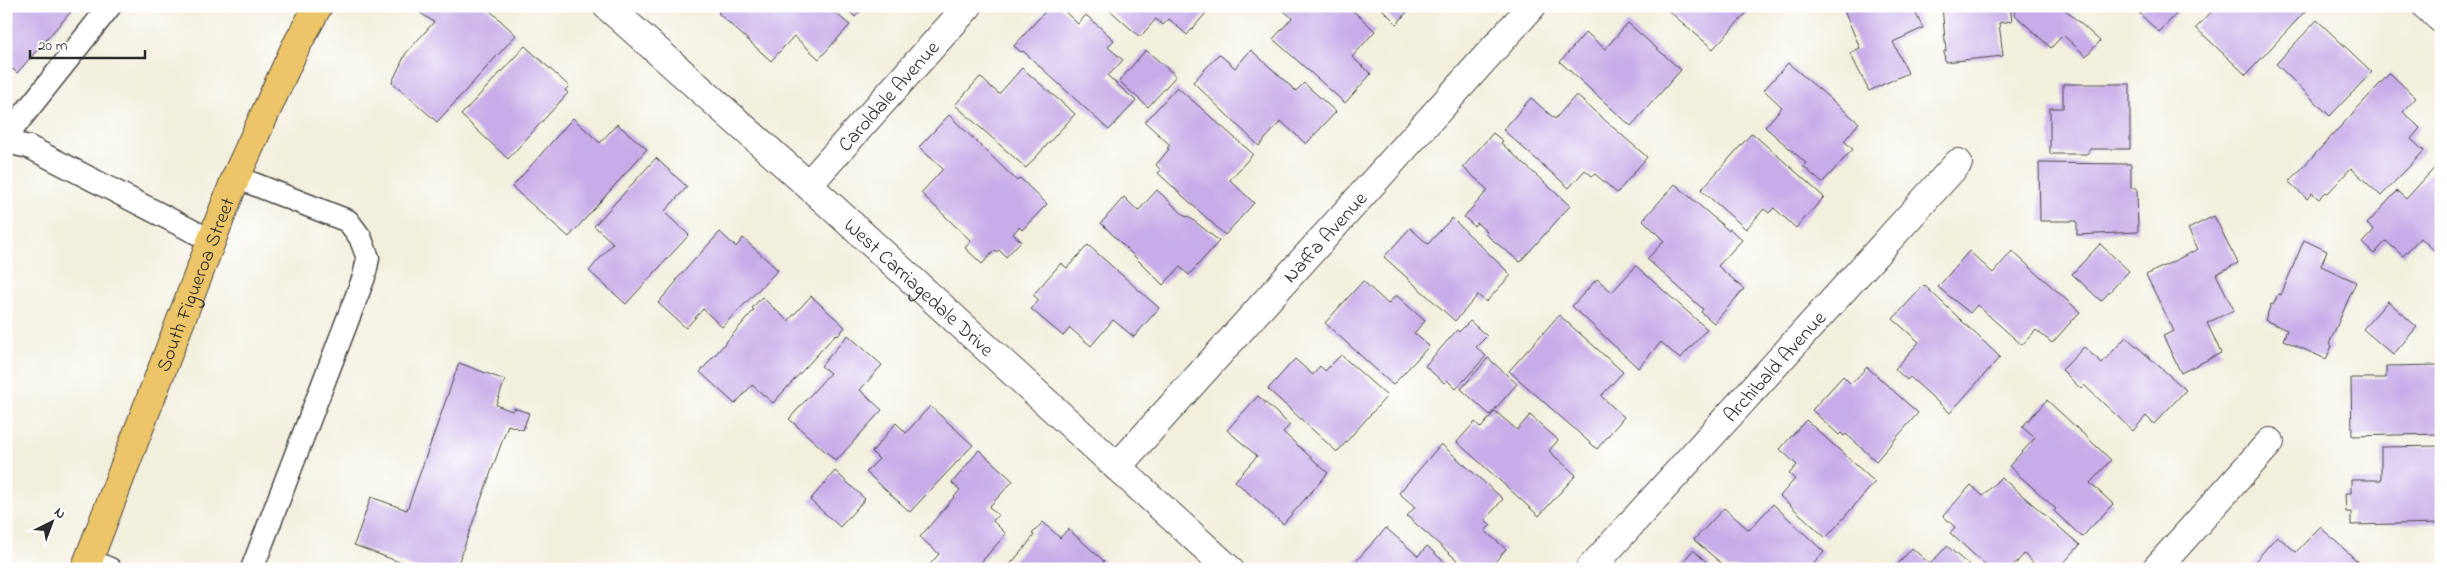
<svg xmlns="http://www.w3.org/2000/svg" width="2447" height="575" viewBox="0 0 2447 575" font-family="'Indie Flower',sans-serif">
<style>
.building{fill:#c6ace8}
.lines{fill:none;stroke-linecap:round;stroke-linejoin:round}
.service-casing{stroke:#494846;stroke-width:25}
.minor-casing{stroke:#494846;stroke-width:30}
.primary-casing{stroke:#494846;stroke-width:30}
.service{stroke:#fff;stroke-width:22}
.minor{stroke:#fff;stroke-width:28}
.primary{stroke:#edc569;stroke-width:28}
.labels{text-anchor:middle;stroke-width:4;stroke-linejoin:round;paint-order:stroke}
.street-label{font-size:20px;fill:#2b2b2b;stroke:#fff}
</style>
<rect width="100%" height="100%" fill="#fff"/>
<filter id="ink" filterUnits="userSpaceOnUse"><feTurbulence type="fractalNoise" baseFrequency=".02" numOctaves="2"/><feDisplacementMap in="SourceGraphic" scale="10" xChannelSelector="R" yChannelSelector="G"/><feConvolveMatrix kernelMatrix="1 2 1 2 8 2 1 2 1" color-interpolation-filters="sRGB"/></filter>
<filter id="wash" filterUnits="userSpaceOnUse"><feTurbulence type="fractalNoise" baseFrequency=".0096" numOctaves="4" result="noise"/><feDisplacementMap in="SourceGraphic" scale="20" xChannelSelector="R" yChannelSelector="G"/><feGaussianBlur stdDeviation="1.12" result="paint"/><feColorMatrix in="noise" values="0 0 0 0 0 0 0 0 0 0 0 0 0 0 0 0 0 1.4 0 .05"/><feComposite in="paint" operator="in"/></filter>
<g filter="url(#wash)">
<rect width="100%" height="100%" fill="#f2efdd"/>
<g id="blocks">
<g class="building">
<path d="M6 6H76L17 73 13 69 6 77Z"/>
<path d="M424 6H485L516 35 437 122 392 82 406 53 434 22 420 13Z"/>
<path d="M715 6H827L850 25 819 59 794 36 771 61 718 13 720 11Z"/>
<path d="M843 6H865L855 17Z"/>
<path d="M1050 6H1059L1078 24 1086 15 1114 40 1108 47 1123 60 1108 76 1136 101 1109 130 1023 51 1021 52 1014 46Z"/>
<path d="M1105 6H1212L1187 35 1169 19 1163 25 1156 19 1140 37Z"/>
<path d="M1279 6H1348L1375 31 1352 57 1371 74 1345 103 1273 39 1292 18Z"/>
<path d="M1379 6H1412L1397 24Z"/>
<path d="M1663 6H1753L1713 49Z"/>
<path d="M1842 6H1912L1923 28 1893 42 1908 73 1869 91 1850 53 1860 48Z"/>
<path d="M1942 6H2010L2012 21 1999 23 2003 56 1945 62 1944 51H1946Z"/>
<path d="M2014 6H2061L2100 41 2086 56 2063 35 2051 48 2015 15Z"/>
<path d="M2146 6H2184L2159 32 2139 13Z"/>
<path d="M2217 6H2310L2246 75 2196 28Z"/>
<path d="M2317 20 2372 72 2330 116 2276 64Z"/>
<path d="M1628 23 1681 70 1631 126 1560 62 1586 32 1605 49Z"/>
<path d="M525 46 569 86 565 90 568 93 508 159 461 115Z"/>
<path d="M1146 50 1176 76 1148 107 1119 81Z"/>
<path d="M1251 50 1296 91 1304 83 1336 112 1306 144 1281 121 1259 146 1193 82 1219 54 1235 68Z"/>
<path d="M1788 63 1859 123 1844 141 1853 149 1822 183 1803 166 1806 163 1765 127 1782 107 1764 90Z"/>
<path d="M1022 68 1075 114 1026 168 955 105 980 77 999 94Z"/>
<path d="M2390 73 2416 98 2403 112 2420 128 2411 139 2424 151 2381 196 2351 168 2328 193 2326 192 2319 199 2312 193 2307 199 2289 182Z"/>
<path d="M2063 84H2130V149H2089V154H2050V108H2063Z"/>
<path d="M1177 87 1253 154 1230 180 1254 203 1225 235 1158 173 1161 170 1156 165 1169 149 1167 148 1170 145 1145 122Z"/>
<path d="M1576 95 1647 157 1617 193 1595 174 1592 176 1585 170 1569 188 1503 130 1531 98 1555 119Z"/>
<path d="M949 115 1017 181 1020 178 1047 204 1022 230 1019 227 1013 234 1021 241 1006 257 999 250 996 252 994 251 982 264 965 248 971 241 921 193 943 169 919 147Z"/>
<path d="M573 118 600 143 617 124 647 149 569 237 512 187Z"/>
<path d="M1493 133 1503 141 1501 143 1570 206 1520 262 1485 234 1487 232 1477 223 1474 226 1464 217 1488 190 1463 167Z"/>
<path d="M1752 133 1824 197 1796 228 1774 208 1769 213 1764 209 1746 229 1701 190Z"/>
<path d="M656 158 687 187 664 212 689 235 626 304 589 271 613 243 594 226Z"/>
<path d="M2441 161V243L2434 250 2420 238 2403 256 2386 241 2374 254 2362 243 2374 230 2367 224 2397 191 2406 199Z"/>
<path d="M2039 163 2131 164V188H2137L2138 232 2077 235V221H2040Z"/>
<path d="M1675 184 1729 231 1730 229 1742 240 1718 266 1744 289 1714 323 1701 312 1703 309 1647 259 1664 241 1643 220Z"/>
<path d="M1157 190 1186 217 1188 216 1219 241 1189 275 1180 267 1163 285 1101 223 1124 197 1138 211Z"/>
<path d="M2214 216 2238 263 2216 274 2234 310 2207 323 2221 353 2181 373 2163 336 2174 331 2146 275 2198 249 2188 229Z"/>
<path d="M1452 218 1511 275 1486 302 1478 295 1455 321 1384 257 1410 228 1428 244Z"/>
<path d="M720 232 736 247 743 238 778 270 722 327 703 309 686 328 658 303 677 281 676 280Z"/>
<path d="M2304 240 2327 251 2321 266 2356 282 2329 344 2332 346 2326 359 2283 340 2287 330 2265 320 2271 304 2273 305 2278 294 2281 295Z"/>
<path d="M2100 244 2129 271 2101 301 2072 274Z"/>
<path d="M1088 245 1159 308 1134 337 1113 320 1091 346 1070 328 1063 336 1031 309 1039 300 1033 295 1061 263 1067 268Z"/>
<path d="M1969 251 1993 273 2012 251 2080 312 2052 343 2036 330 2022 345 1977 305 1970 313 1938 287Z"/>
<path d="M1636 266 1707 329 1680 359 1661 342 1638 368 1572 306 1597 279 1612 292Z"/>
<path d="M1363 281 1388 304 1396 295 1425 321 1414 333 1429 346 1393 385 1325 323Z"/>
<path d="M1924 285 2000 357 1950 413 1910 377 1907 380 1895 369 1919 342 1893 319Z"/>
<path d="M811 296 845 327 838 336 836 334 773 403 752 385 735 404 700 372 754 310 752 308 762 297 788 321Z"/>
<path d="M2388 301 2417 327 2393 355 2363 329Z"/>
<path d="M1559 315 1623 372 1601 396 1624 417 1597 449 1509 371Z"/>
<path d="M1470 321 1487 336 1476 347 1486 356 1456 389 1447 380 1444 383 1425 366 1457 330 1459 332Z"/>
<path d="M848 335 882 365 860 390 882 410 836 461 789 419 830 373 821 366Z"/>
<path d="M2126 337 2186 390 2154 424 2146 416 2133 431 2084 385 2081 389 2062 370 2084 347 2102 363Z"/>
<path d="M1341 355 1387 396 1337 452 1268 389 1295 359 1313 375 1320 366 1325 371Z"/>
<path d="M1488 358 1517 384 1490 415 1461 389Z"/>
<path d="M459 363 505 380 496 405 512 411 514 408 529 413 523 430 508 425 456 569H418L354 545 371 497 407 510Z"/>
<path d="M2441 365V434L2352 436 2351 378H2386V366Z"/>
<path d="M1867 367 1918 413 1876 461 1846 434 1844 436 1841 433 1839 435 1812 410 1843 376 1851 384Z"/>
<path d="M1258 396 1290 425 1283 432 1328 473 1283 524 1235 481 1257 456 1227 430Z"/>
<path d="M2047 400 2111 460 2090 483 2113 504 2082 537 2054 511 2056 509 2009 466 2035 438 2022 427Z"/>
<path d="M930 406 973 445 910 512 866 472 879 459 872 452 896 423 906 433Z"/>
<path d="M1495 411 1517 430 1530 415 1558 440 1549 451 1576 475 1539 516 1457 442 1475 422 1481 428Z"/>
<path d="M1806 420 1875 482 1826 538 1780 496 1795 479 1789 474 1797 465 1780 449Z"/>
<path d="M1441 444 1503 499 1485 520 1491 525 1485 531 1506 549 1489 569H1467L1407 516 1415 507 1399 493Z"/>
<path d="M2441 446 2440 523 2351 525V512H2346L2345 493H2351V480H2381V447Z"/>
<path d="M979 450 1013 481 989 507 998 515 993 521 1006 534 975 569H926L939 554 920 537 960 490 952 483Z"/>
<path d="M835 471 865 499 840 527 810 500Z"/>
<path d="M2001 477 2080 545 2058 569H2040L2024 554 2011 569H1990L1950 533 1955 527 1943 516 1971 485 1983 496Z"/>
<path d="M1773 504 1824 552 1809 569H1728L1694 540 1724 508 1749 530Z"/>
<path d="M1043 522 1060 538 1068 529 1104 561 1098 569H1006L1026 546 1034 535 1032 534Z"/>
<path d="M2320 527 2366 569H2255L2251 566 2277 536 2296 552Z"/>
<path d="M1386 528 1418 556 1427 546 1452 569H1349Z"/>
<path d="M1947 546 1973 569H1894L1912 548 1930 564Z"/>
<path d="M1693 550 1711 566 1709 569H1677Z"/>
</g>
</g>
</g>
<g filter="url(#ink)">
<use href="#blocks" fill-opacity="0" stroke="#494846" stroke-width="1"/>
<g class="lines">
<defs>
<g id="service">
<path d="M6 137 110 6"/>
<path d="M6 142 29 147 212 241"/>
<path d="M236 177 348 221 360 237 368 258 364 277 252 569"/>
<path d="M88 560 110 569"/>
</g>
<g id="minor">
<path id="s1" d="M607 6 808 185 1229 569"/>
<path d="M2426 6 2441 19"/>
<path id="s2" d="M808 185 968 6"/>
<path id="s3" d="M1117 467 1532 6"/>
<path id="s4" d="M1590 569 1958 163"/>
<path d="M2156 569 2270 442"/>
</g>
<g id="primary">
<path id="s5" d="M85 569 236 177 294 50 318 6"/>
</g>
</defs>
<use href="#service" class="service-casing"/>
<use href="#minor" class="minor-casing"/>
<use href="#primary" class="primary-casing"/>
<use href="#service" class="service"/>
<use href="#minor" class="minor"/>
<use href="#primary" class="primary"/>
</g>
</g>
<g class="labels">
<g class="street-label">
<text dy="7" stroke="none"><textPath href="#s2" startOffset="120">Caroldale Avenue</textPath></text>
<text dy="7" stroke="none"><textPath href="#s3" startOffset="310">Naffa Avenue</textPath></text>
<text dy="7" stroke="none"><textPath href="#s5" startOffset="305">South Figueroa Street</textPath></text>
<text dy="7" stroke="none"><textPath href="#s1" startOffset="420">West Carriagedale Drive</textPath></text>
<text dy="7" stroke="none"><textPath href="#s4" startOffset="274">Archibald Avenue</textPath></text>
</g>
</g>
<rect width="2447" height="575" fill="none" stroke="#fff" stroke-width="25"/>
<g transform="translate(52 522) rotate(42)" stroke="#ffffff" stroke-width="4" paint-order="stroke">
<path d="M0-4L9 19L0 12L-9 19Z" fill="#2b2b2b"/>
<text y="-8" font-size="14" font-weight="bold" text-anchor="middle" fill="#2b2b2b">N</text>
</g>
<path d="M30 50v8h115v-8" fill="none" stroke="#2b2b2b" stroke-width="2.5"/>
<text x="38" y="50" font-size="15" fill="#2b2b2b" stroke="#ffffff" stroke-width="4" paint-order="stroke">20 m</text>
</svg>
